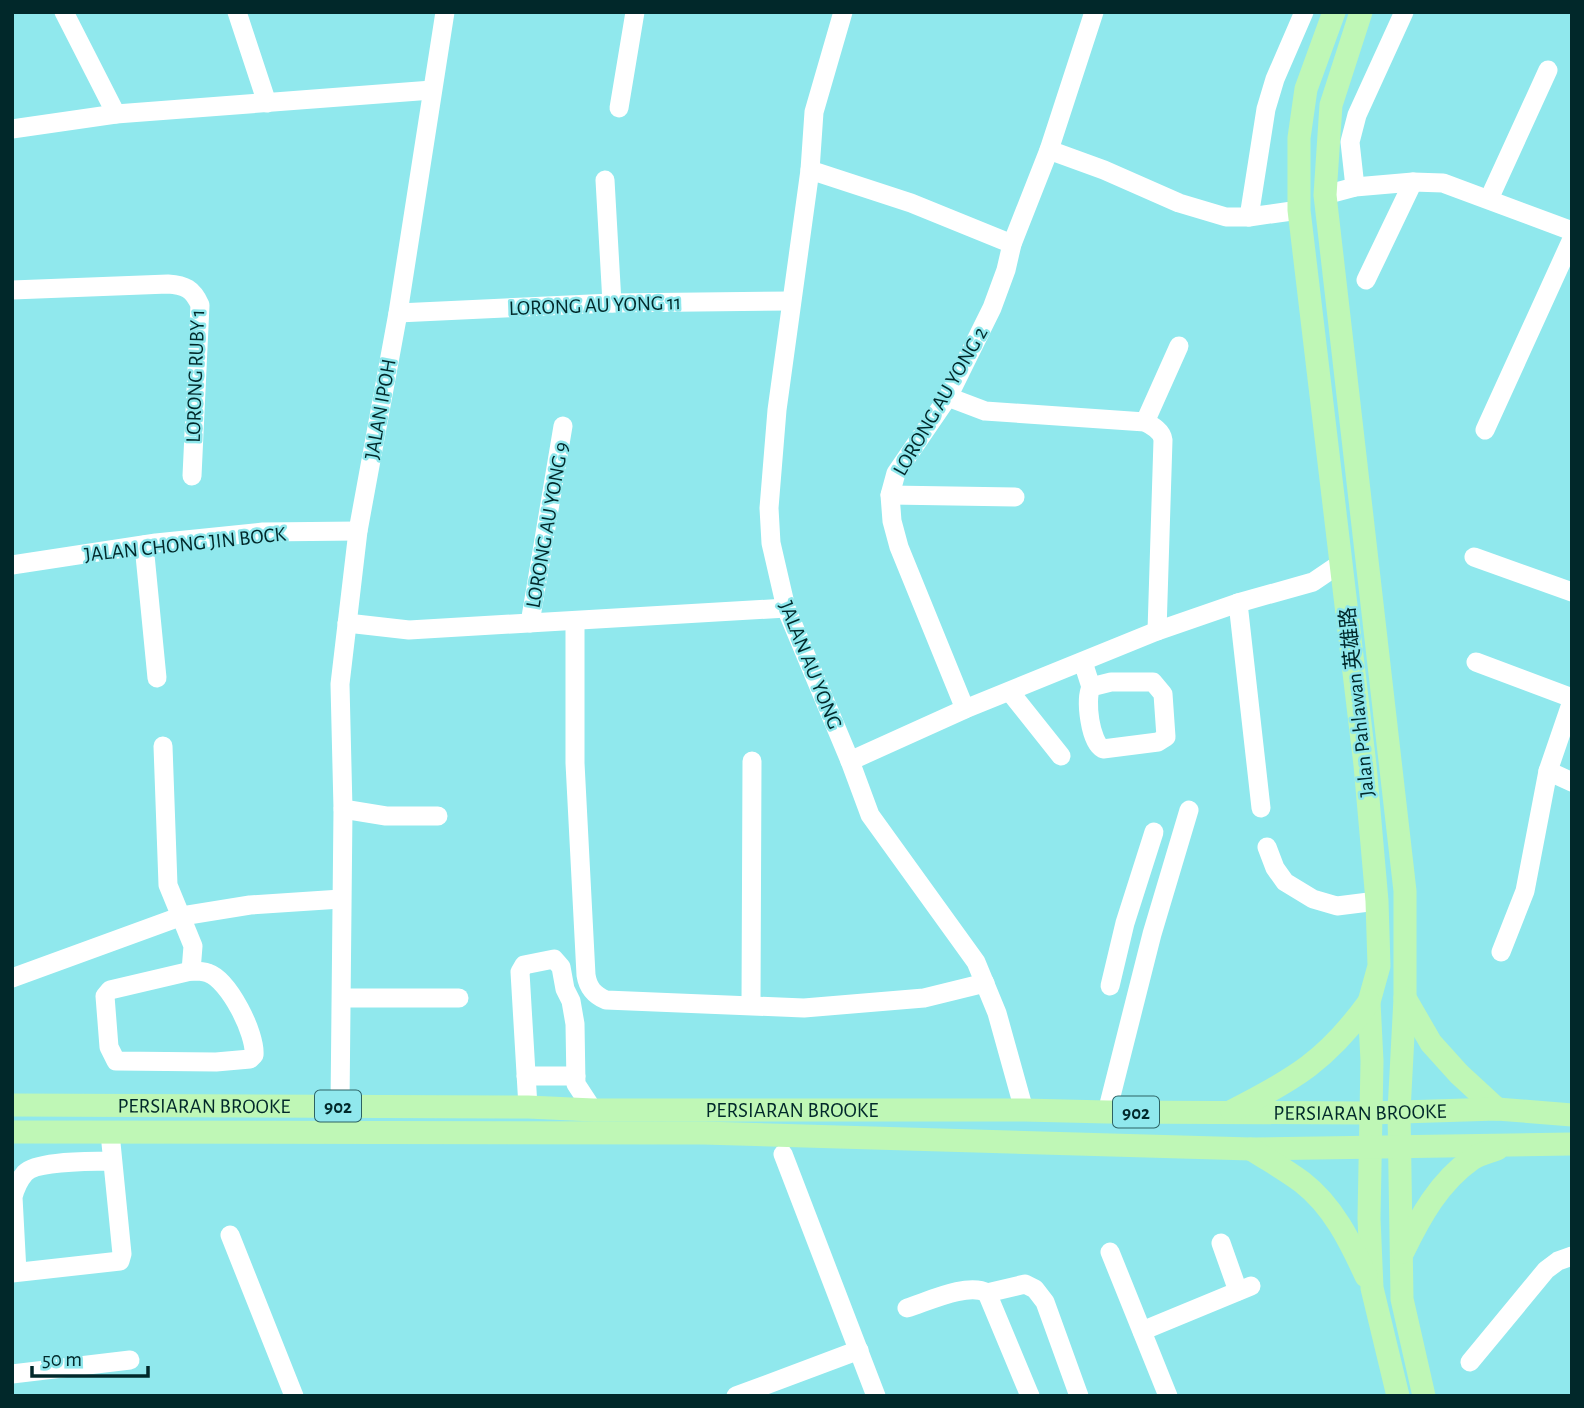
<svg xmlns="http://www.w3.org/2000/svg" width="1584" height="1408" viewBox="0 0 1584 1408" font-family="'Alegreya Sans','Noto Sans SC',sans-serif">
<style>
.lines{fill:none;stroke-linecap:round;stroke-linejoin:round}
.minor{stroke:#fff;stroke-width:19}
.major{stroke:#bff7b6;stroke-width:23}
.labels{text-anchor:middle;stroke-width:5;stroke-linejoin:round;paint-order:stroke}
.shield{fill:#90e8ed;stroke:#2c6264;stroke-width:2}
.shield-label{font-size:19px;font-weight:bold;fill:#01282a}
.street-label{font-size:21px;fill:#01282a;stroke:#90e8ed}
</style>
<rect width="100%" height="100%" fill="#90e8ed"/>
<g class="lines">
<g class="minor">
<path d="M64 12 116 114"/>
<path d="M237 12 267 103"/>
<path d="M843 12 814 112 810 170 777 410 769 508 771 543 786 608 850 761 870 815 976 962 997 1013 1024 1110"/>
<path d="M619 108 635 12"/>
<path d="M12 129 116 114 432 90"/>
<path d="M1049 150 1104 170 1179 203 1226 217H1249L1299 210"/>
<path d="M810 170 911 203 1012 244"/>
<path d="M605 180 612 303"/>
<path d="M1355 187 1350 142 1357 115 1404 12"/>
<path d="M1325 195 1355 187 1413 182 1443 183 1572 231"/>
<path d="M1489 199 1548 70"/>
<path d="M1249 217 1266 109 1275 79 1304 12"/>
<path d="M1366 280 1413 182"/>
<path d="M12 290 168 284C185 285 193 289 200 305L192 476"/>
<path d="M398 313 612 303 791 301"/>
<path d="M948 397 985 411 1145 422C1153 426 1162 431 1163 440L1157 631"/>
<path d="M1145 422 1179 346"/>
<path d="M1485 430 1572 239"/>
<path d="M890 495 1015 497"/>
<path d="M144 545 157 678"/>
<path d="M1474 557 1572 592"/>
<path d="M12 565 156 543 263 532 358 531"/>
<path d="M1238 603 1261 808"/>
<path d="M575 622V763L586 975C588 988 594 995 606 1000L804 1008 924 998 985 983"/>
<path d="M347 623 409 630 786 608"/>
<path d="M530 623 563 426"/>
<path d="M1083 662 1091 687C1085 700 1090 742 1103 749L1158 742 1166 737 1163 694 1153 682H1111L1091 687"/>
<path d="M1476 662 1572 698"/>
<path d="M1010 692 1061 756"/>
<path d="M965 709 899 547 892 521 890 495 896 473 948 397 992 308 1006 270 1012 244 1049 150 1094 12"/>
<path d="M163 746 168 885 193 946 191 971"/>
<path d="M850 761 965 709 1157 631 1238 603 1313 582 1341 563"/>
<path d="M1548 771 1572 782"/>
<path d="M343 809 386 816H438"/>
<path d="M1267 847 1275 868 1285 882 1313 899 1337 906 1377 901"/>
<path d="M1501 952 1525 891 1548 771 1572 701"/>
<path d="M191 971C196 971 203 971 208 973 229 980 256 1034 254 1055L250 1059 216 1062 116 1061 109 1047 105 996 110 990Z"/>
<path d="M12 978 182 916 250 905 341 899"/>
<path d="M1110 986 1125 923 1154 832"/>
<path d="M342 998H459"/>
<path d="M751 1005 752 761"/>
<path d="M526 1076H576"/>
<path d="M340 1106 343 809 340 684 358 531 398 313 445 12"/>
<path d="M528 1107 520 972 524 965 554 959 561 967 565 989 571 1001 575 1024 576 1084 593 1110"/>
<path d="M1107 1112 1152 934 1189 810"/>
<path d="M783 1154 876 1396"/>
<path d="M230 1235 294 1396"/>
<path d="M1221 1243 1238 1291"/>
<path d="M1110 1252 1168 1396"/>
<path d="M17 1272 13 1197C15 1189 19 1180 25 1173 38 1160 93 1162 112 1161"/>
<path d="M12 1273 120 1261 122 1254 110 1133"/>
<path d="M987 1293 1025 1284 1035 1289 1045 1302 1079 1396"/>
<path d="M907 1308C927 1302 968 1282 987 1293L1030 1396"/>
<path d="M1142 1331 1251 1286"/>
<path d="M1470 1362 1546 1270 1558 1261 1572 1256"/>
<path d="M12 1374 130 1360"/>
<path d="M736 1396 859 1350"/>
</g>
<g class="major">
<path d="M1334 12 1306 89 1299 138V210L1365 765 1377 901 1379 966 1369 1002 1372 1061 1369 1218 1372 1288 1398 1396"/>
<path d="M1361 12 1331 105 1325 195 1405 891V998L1399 1111 1402 1299 1424 1396"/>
<path d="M1405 998 1431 1043 1459 1074 1497 1109"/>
<path id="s1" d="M12 1105 528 1107 593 1110H1024L1107 1112 1370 1113 1497 1109 1572 1115"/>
<path d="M1232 1111C1295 1079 1327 1060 1369 1002"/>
<path d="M12 1132 703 1133 1251 1149 1572 1144"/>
<path d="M1251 1149C1268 1160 1286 1170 1302 1182 1333 1206 1350 1241 1366 1276"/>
<path d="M1403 1252C1420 1217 1439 1182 1472 1159 1479 1154 1489 1152 1497 1149"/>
</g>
</g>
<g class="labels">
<g class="shield">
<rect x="315" y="1090.5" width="46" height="31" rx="5"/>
<rect x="1113" y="1096.5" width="46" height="31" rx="5"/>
</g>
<g class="shield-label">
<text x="338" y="1113">902</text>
<text x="1136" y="1119">902</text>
</g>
<g class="street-label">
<text transform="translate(595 305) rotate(-2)" y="7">LORONG AU YONG 11</text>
<text transform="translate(195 376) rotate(-88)" y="7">LORONG RUBY 1</text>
<text transform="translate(940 401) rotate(-60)" y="7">LORONG AU YONG 2</text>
<text transform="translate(380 409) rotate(-80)" y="7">JALAN IPOH</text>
<text transform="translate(547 525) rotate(-80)" y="7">LORONG AU YONG 9</text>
<text transform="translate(185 544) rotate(-6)" y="7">JALAN CHONG JIN BOCK</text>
<text transform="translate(811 665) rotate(68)" y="7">JALAN AU YONG</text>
<text transform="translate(1357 702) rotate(-96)" y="7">Jalan Pahlawan 英雄路</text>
<text dy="7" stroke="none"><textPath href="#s1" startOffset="192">PERSIARAN BROOKE</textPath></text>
<text dy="7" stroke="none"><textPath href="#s1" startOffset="780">PERSIARAN BROOKE</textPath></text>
<text dy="7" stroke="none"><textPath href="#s1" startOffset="1348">PERSIARAN BROOKE</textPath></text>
</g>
</g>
<rect width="1584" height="1408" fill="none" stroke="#01282a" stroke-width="28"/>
<path d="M32 1366v10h116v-10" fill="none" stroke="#01282a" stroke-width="3.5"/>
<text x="42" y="1366" font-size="21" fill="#01282a" stroke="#90e8ed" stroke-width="5" paint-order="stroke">50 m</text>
</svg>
